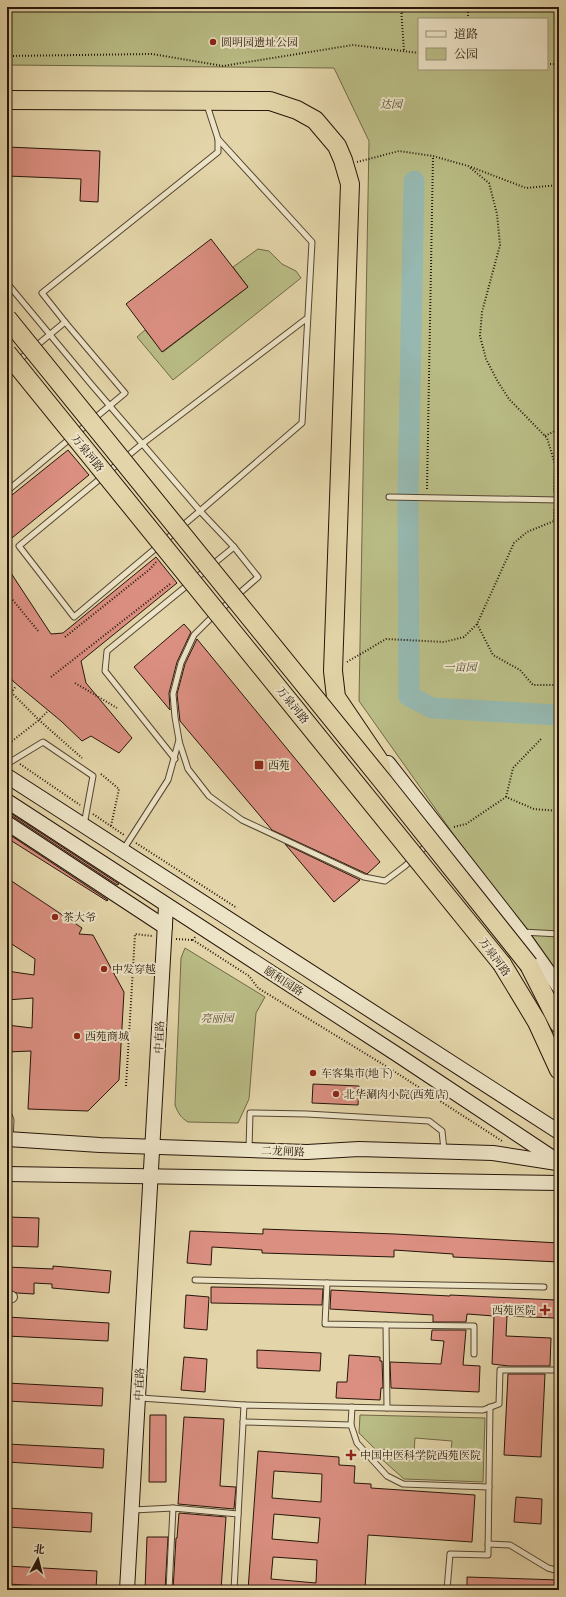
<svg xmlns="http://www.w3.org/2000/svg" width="566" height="1597" viewBox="0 0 566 1597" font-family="'IM FELL English','Noto Serif SC',serif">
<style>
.green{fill:#b9bc85;stroke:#706847;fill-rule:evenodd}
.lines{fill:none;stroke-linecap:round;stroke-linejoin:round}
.river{stroke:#96b8b0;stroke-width:21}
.building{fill:#db8f81;stroke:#261509;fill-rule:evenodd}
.lane-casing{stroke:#554531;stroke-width:7}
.street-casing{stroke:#554531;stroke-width:12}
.secondary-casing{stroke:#261509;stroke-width:16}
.highway-casing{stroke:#261509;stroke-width:20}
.path{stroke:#261509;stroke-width:2;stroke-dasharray:1 2;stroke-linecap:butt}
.lane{stroke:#ede4c7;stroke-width:5}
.street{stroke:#ede4c7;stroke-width:10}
.secondary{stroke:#ede4c7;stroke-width:14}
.highway{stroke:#e3d5a9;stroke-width:18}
.highway-bridge-casing{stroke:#261509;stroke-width:20;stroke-linecap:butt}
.highway-bridge{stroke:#e3d5a9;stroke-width:18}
.poi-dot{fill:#8f2418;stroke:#ede4c7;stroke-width:1.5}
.labels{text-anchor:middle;stroke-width:4;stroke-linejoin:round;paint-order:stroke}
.poi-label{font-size:11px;fill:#261509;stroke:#ede4c7;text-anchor:start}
.park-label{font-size:11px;font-style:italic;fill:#52472e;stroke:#ede4c7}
.street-label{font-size:11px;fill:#261509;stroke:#ede4c7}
</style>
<rect width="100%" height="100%" fill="#e3d5a9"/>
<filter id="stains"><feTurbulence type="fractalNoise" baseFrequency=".005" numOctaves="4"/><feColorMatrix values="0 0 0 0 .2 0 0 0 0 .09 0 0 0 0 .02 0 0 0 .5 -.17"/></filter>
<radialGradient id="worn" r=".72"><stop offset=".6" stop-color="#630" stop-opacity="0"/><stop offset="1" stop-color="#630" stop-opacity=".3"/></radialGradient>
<g class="green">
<path d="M7 7H559V983L359 701 369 141 334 68 7 65ZM419 19H547V69H419Z"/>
<path d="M258 249 269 251 282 264 296 271 301 278 173 380 137 337 145 330 163 352 248 287 233 267Z"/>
<path d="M185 948 265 997 256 1013 249 1099 238 1123 188 1122C181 1118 178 1113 175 1105L181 958Z"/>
<path d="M360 1415 485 1418 483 1482 404 1479 376 1454 450 1460 452 1441 415 1438 414 1452 375 1449 359 1433Z"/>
</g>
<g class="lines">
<path class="river" d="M414 181 408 495 409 696 432 708 559 715"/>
</g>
<g class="building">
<path d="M7 147 100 151 98 202 80 201 81 179 7 176Z"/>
<path d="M211 239 248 287 162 352 126 304Z"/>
<path d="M68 450 89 475 7 542V499Z"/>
<path d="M156 557 177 583 81 661 86 683 132 738 119 753 91 736 82 741 61 721 14 682 7 674V567L51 634 63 633Z"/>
<path d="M184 624 191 632 177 662 169 693 170 710 134 667Z"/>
<path d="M197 639 380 862 367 874 272 830 180 721 177 694 185 664Z"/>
<path d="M7 811 119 884 117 885 12 816 7 815Z"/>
<path d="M7 833 108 900 107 901 7 838Z"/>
<path d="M285 844 360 880 334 902Z"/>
<path d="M7 878 82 928 79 934 93 935 124 992 119 1080 88 1111 28 1109 31 1051 7 1052V1025L32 1028 33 998 7 1000V971L34 975 35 959 7 941Z"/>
<path d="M313 1084 359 1086 358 1105 312 1103Z"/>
<path d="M7 1217 39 1218 38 1247 7 1246Z"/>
<path d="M263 1229 395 1234 559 1243V1262L453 1257V1254L394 1250V1257L262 1253V1250L212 1247 211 1265 187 1263 190 1231 263 1234Z"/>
<path d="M53 1266 111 1271 109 1293 52 1288V1284L34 1283V1294L17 1293 7 1290V1267L53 1269Z"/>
<path d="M211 1287 323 1289 322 1305 211 1303Z"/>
<path d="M331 1290 450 1296V1295L556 1300 555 1318 507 1316 506 1336 551 1338 550 1366H509L492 1364 494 1316 467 1314 466 1322H433V1315L330 1309Z"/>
<path d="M186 1295 209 1297 207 1330 184 1328Z"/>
<path d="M7 1317 109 1323 108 1341 7 1336Z"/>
<path d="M432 1330H466L463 1365 480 1366 479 1392 391 1388 390 1362 441 1364 444 1341 431 1340Z"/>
<path d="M257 1350 321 1353 320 1371 257 1368Z"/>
<path d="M349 1355 380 1357V1361H382L383 1388H381L380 1400 336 1398 337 1382H347Z"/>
<path d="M184 1357 207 1359 205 1392 181 1390Z"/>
<path d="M508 1374H545L541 1457 504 1455Z"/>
<path d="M7 1383 103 1388 102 1406 7 1401Z"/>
<path d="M150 1415H166V1482H149Z"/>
<path d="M184 1417 224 1419 220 1486 236 1487 234 1509 178 1504Z"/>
<path d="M7 1444 104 1449 103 1468 7 1462Z"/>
<path d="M258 1451 339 1457V1465L355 1466 354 1483 371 1484V1488L475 1495 472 1542 368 1535 365 1590H248ZM274 1471 322 1474 321 1502 272 1498ZM274 1514 320 1518 318 1543 272 1539ZM273 1557 317 1560 316 1583 271 1579Z"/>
<path d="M516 1497 542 1499 541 1524 514 1522Z"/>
<path d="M7 1508 92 1513 91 1532 7 1527Z"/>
<path d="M179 1513 226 1517 221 1590H173L176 1538H177Z"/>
<path d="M147 1537H168L165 1590H145Z"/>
<path d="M7 1566 97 1571 96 1589 7 1584Z"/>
<path d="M467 1577 559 1580V1590H467Z"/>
</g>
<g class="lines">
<defs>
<g id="lane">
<path d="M218 139 312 242 302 423 200 511 74 617 19 546 142 444 306 319"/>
<path d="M7 283 91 384 200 511 234 547 258 577 210 619 194 635 181 663 173 694 175 717 179 740 168 780 123 850"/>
<path d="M7 370 65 322"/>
<path d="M7 491 125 393 65 322 42 293 218 152V139L207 105"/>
<path d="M389 497 559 500"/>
<path d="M179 741 188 769 209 796 242 820 364 877 385 881 405 866 428 844"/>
<path d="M175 759 105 671 107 651 234 547"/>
<path d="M7 764 43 742 93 776 84 825"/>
<path d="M522 932 559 934"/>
<path d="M7 1110 11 1120 10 1139"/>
<path d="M249 1149 250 1113 307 1114 429 1121 442 1131 444 1150"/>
<path d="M195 1280 327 1283 325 1324 386 1325 387 1408"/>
<path d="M327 1283 544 1287"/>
<path d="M386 1325 474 1326V1354"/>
<path d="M140 1398 244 1405"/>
<path d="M243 1422 351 1425 352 1407"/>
<path d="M351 1425 357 1443 387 1476 403 1484 489 1487"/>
<path d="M133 1510 173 1508 238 1514"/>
<path d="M488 1544 510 1545 548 1568 559 1571"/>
<path d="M169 1590 173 1508"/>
<path d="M234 1590 244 1405 483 1410 499 1404 500 1370H559"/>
<path d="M447 1590 450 1554 488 1555 490 1407"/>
</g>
<path id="street" d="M7 1296 12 1297"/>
<g id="secondary">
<path d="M388 763 520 932 559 987"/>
<path d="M7 776 559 1132"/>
<path d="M7 801 398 1055 559 1162"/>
<path d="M7 823 165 927"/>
<path d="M7 1139 100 1145 307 1152 359 1149 493 1153 557 1163"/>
<path d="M7 1174 559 1183"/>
<path d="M127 1590 166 906"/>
</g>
<g id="highway">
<path d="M7 100 270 101 297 110 315 120 337 146 343 160 350 184 333 671 336 697 380 762 384 783"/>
<path d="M502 964 537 1022 559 1070"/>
<path d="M529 965 559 1024"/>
</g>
</defs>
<use href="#lane" class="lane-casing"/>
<use href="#street" class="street-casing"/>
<use href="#secondary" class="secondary-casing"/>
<use href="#highway" class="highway-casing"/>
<g class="path">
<path d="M401 7 404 51"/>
<path d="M402 12 417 7"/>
<path d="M468 19V7"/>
<path d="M7 56 152 54 223 66 353 45 419 53"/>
<path d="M547 64H559"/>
<path d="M357 162 399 151 433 156 468 166 489 183 497 214 500 245 482 312 480 336 486 359 498 382 509 399 547 438 555 464 554 492"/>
<path d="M471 167 526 188 559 185"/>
<path d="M545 436 559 429"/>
<path d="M427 489 433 156"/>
<path d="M7 593 39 632"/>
<path d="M477 624 493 655 520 670 533 685H559"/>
<path d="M65 637 150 569 156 562"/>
<path d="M347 662 386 639 444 642 464 637 477 624 514 543 527 532 554 521V508"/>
<path d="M51 677 170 584"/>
<path d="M75 683 117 708"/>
<path d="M7 688 39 720 82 758"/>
<path d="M11 693 16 686"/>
<path d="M7 745 39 720 47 712"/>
<path d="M20 764 80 805"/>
<path d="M101 774 119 789 111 826"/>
<path d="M506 797 513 768 542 738"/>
<path d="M93 814 124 835"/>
<path d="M454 827 466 824 506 797 534 809 559 811"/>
<path d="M136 843 237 908"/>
<path d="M195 937 193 940 249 976 258 988 389 1068 502 1141"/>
<path d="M176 939 193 940"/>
<path d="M126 1086 135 934 152 936"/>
</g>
<use href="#lane" class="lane"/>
<use href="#street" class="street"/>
<use href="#secondary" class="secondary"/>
<use href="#highway" class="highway"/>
<defs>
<g id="highway-bridge">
<path d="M7 318 384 783 529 965"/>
<path d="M7 353 502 964"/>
</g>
</defs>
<use href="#highway-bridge" class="highway-bridge-casing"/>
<use href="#highway-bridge" class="highway-bridge"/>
</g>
<g class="poi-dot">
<circle cx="213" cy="42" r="4"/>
<rect x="254" y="760" width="10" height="10" rx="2"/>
<circle cx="55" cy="917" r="4"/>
<circle cx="104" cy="969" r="4"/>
<circle cx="77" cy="1036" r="4"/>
<circle cx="313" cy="1073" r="4"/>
<circle cx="336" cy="1094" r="4"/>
<path d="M543 1304h4v4h4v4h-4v4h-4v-4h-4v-4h4z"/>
<path d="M349 1449h4v4h4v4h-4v4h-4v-4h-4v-4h4z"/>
</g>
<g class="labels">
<g class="poi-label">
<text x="221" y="46">圆明园遗址公园</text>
<text x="268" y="769">西苑</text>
<text x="63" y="921">茶大爷</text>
<text x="112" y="973">中发穿越</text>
<text x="85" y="1040">西苑商城</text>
<text x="321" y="1077">车客集市(地下)</text>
<text x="344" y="1098">北华涮肉小院(西苑店)</text>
<text x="536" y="1314" text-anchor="end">西苑医院</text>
<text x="360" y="1459">中国中医科学院西苑医院</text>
</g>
<g class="park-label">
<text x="391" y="108">达园</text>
<text x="460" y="671">一亩园</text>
<text x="217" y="1022">亮丽园</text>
</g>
<g class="street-label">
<text transform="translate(88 453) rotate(51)" y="4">万泉河路</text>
<text transform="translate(293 705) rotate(51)" y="4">万泉河路</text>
<text transform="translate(495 957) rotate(54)" y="4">万泉河路</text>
<text transform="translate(284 981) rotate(33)" y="4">颐和园路</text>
<text transform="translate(159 1037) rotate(-87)" y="4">中直路</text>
<text transform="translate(283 1151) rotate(2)" y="4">二龙闸路</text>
<text transform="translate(139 1384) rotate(-87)" y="4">中直路</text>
</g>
</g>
<rect width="566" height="1597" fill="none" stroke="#e3d5a9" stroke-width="24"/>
<rect x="8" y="8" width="550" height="1581" fill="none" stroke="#261509" stroke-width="2"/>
<rect x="12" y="12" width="542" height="1573" fill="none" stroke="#261509"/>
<rect x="418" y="18" width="130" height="52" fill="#ede4c7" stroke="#9d917b"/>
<rect x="426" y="31" width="20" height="6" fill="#ede4c7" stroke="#9d917b"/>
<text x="454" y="38" font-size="12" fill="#261509">道路</text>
<rect x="426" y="48" width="20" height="12" fill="#b9bc85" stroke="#9d917b"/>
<text x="454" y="58" font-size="12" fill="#261509">公园</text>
<g transform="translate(38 1559) rotate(7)" stroke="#ede4c7" stroke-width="3" paint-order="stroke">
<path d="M0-3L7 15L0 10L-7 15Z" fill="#261509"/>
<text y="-6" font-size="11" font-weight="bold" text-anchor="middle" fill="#261509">北</text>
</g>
<rect width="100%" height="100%" filter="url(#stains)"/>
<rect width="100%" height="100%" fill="url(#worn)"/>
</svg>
